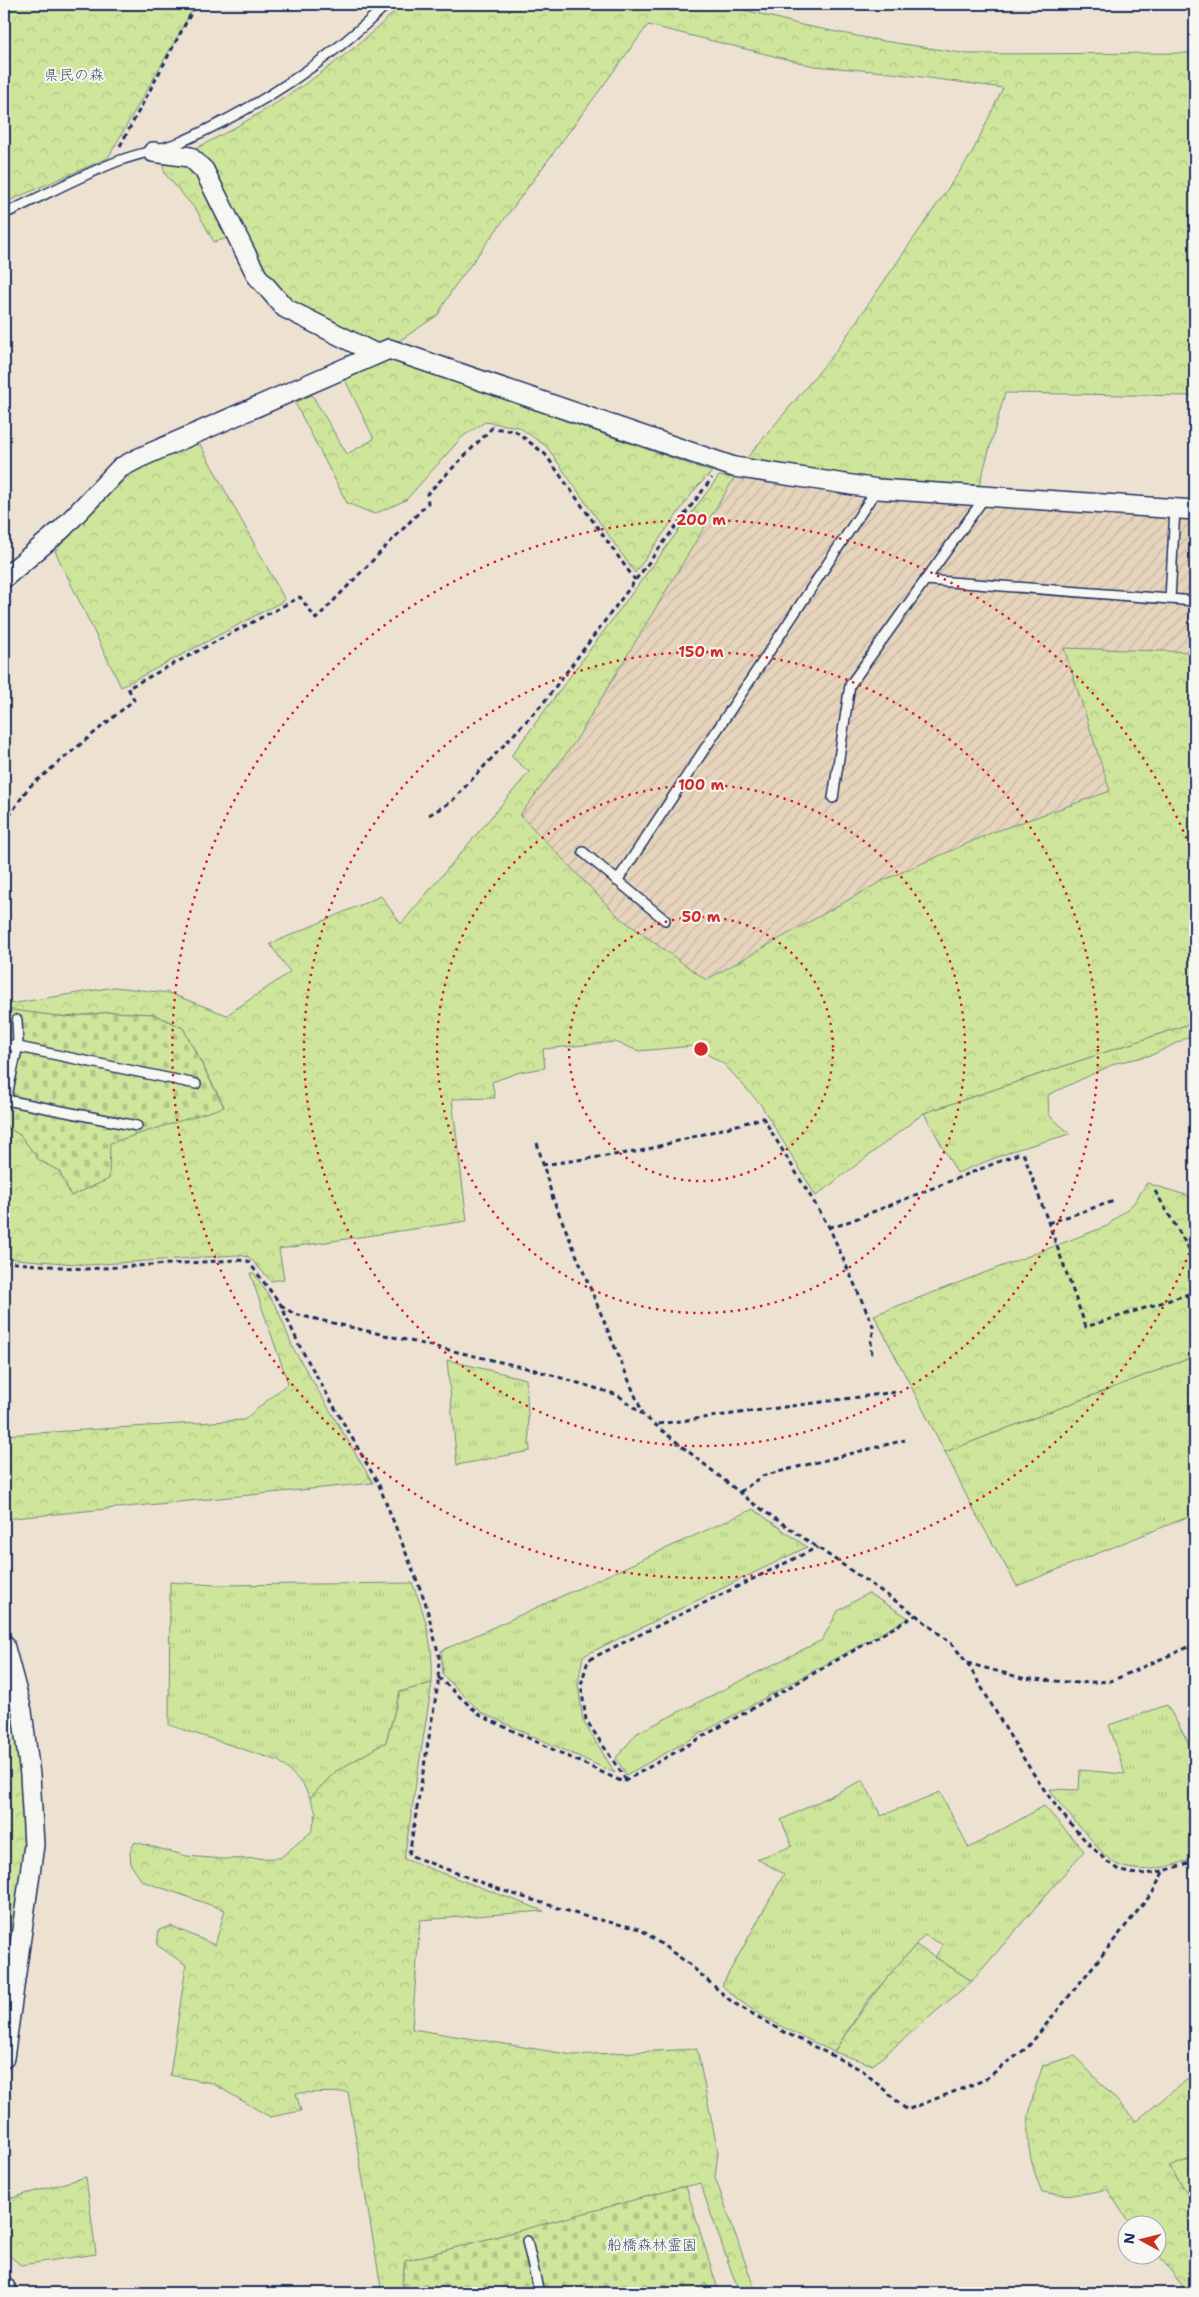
<svg xmlns="http://www.w3.org/2000/svg" width="1199" height="2297" viewBox="0 0 1199 2297" font-family="'Shantell Sans','Klee One',sans-serif">
<style>
.built{fill:#e6d4bc}
.industrial{fill:url(#industrial-furrows)}
.grass{fill:url(#grass-tufts);stroke:#748a7c}
.forest{fill:url(#forest-crowns);stroke:#748a7c}
.cemetery{fill:url(#cemetery-stones);stroke:#748a7c}
.lines{fill:none;stroke-linecap:round;stroke-linejoin:round}
.lane-casing{stroke:#1b2f5e;stroke-width:12}
.street-casing{stroke:#1b2f5e;stroke-width:22}
.path{stroke:#1b2f5e;stroke-width:3;stroke-dasharray:5 4;stroke-linecap:butt}
.lane{stroke:#f6f6f2;stroke-width:9}
.street{stroke:#f6f6f2;stroke-width:19}
.ring{fill:none;stroke:#d62828;stroke-width:2.5;stroke-dasharray:2.5 5}
.labels{text-anchor:middle;stroke-width:4;stroke-linejoin:round;paint-order:stroke}
.park-label{font-size:15px;fill:#3f536a;stroke:#f6f6f2}
.centre{fill:#d62828;stroke:#f6f6f2;stroke-width:2.5}
.ring-label{font-size:15px;text-anchor:middle;font-weight:bold;fill:#d62828;stroke:#f6f6f2;stroke-width:4;stroke-linejoin:round;paint-order:stroke}
</style>
<defs>
<pattern id="industrial-furrows" width="10" height="10" patternUnits="userSpaceOnUse" patternTransform="scale(1.25)"><rect width="10" height="10" fill="#e6d4bc"/><path d="M-1 1l2-2M0 10L10 0M9 11l2-2" fill="none" stroke="#c5b6a4"/></pattern>
<pattern id="grass-tufts" width="24" height="20" patternUnits="userSpaceOnUse" patternTransform="scale(1.25)"><rect width="24" height="20" fill="#cee59b"/><path d="M3 7l-1-3M5 7V3M7 7l1-3M15 17l-1-3M17 17v-4M19 17l1-3" fill="none" stroke="#b0c588"/></pattern>
<pattern id="forest-crowns" width="20" height="18" patternUnits="userSpaceOnUse" patternTransform="scale(1.25)"><rect width="20" height="18" fill="#cee59b"/><path d="M2 6a3 3 0 1 1 6 0M12 15a3 3 0 1 1 6 0" fill="none" stroke="#b0c588"/></pattern>
<pattern id="cemetery-stones" width="16" height="16" patternUnits="userSpaceOnUse" patternTransform="scale(1.25)"><rect width="16" height="16" fill="#cee59b"/><path d="M2 7V4a2 2 0 0 1 4 0v3zM10 15v-3a2 2 0 0 1 4 0v3z" fill="#b0c588"/></pattern>
</defs>
<rect width="100%" height="100%" fill="#ede2d2"/>
<filter id="ink" filterUnits="userSpaceOnUse"><feTurbulence type="fractalNoise" baseFrequency=".02" numOctaves="2"/><feDisplacementMap in="SourceGraphic" scale="10" xChannelSelector="R" yChannelSelector="G"/><feConvolveMatrix kernelMatrix="1 2 1 2 8 2 1 2 1" color-interpolation-filters="sRGB"/></filter>
<g filter="url(#ink)">
<path class="built" d="M1195 365V425H1189L1192 396Z"/>
<path class="industrial" d="M734 478 871 500 1195 521V652L1064 648 1110 791 991 833 882 881 706 980 619 917 520 815 575 742Z"/>
<g class="grass">
<path d="M1195 1022V1034L1152 1055 1116 1063 1048 1095 1049 1115 1070 1134 1015 1150 957 1173 924 1113Z"/>
<path d="M1195 1356V1514L1017 1586 973 1509 945 1452Z"/>
<path d="M447 1360 526 1379 530 1451 457 1465Z"/>
<path d="M753 1509 807 1547 583 1656 578 1684 583 1721 615 1773 482 1713 443 1675 441 1651Z"/>
<path d="M170 1582 215 1585 412 1583C426 1615 434 1648 432 1683L400 1692 386 1742 335 1772 310 1798 303 1784 279 1761 169 1725Z"/>
<path d="M868 1593 909 1618 626 1775 616 1758 637 1733 822 1640 838 1611Z"/>
<path d="M1167 1705 1195 1754V1858C1172 1866 1140 1876 1116 1864 1105 1858 1095 1843 1086 1834 1073 1819 1060 1806 1050 1789L1079 1790 1080 1770 1125 1774 1109 1725Z"/>
<path d="M863 1780 881 1816 940 1792 969 1848 1044 1806 1084 1851 972 1981 935 1957 943 1945 924 1935 867 2001 834 2052C796 2033 751 2015 722 1985L784 1874 757 1859 792 1846 781 1820Z"/>
<path d="M1195 2157V2204L1169 2166Z"/>
</g>
<g class="forest">
<path d="M4 4H196L108 158 4 203Z"/>
<path d="M402 4H722L802 25 877 40 968 54 1195 53V365L1192 396 1005 393 979 486 878 479 746 459 834 354 971 155 1003 88 884 72 814 66 648 25 452 290 438 315 399 341 387 338 372 346 288 303 263 272 245 233 214 242 197 211 165 174 163 165C249 123 334 73 402 4Z"/>
<path d="M389 359 712 472 696 488 635 573 547 447 519 427 485 422 462 437 406 500 374 514 347 503 295 403 312 395 347 454 374 439 345 380Z"/>
<path d="M197 439 285 600 121 687 55 551 142 461Z"/>
<path d="M719 476 734 478 575 742 520 815 619 917 706 980 882 881 991 833 1110 791 1064 648 1195 652V1022L924 1113 816 1196 761 1105 725 1065 694 1046 639 1051 615 1042 543 1049 545 1068 520 1072 492 1082 495 1098 452 1099 467 1221 279 1249 284 1279 271 1281 249 1257 237 1255 87 1265 4 1258V1125L20 1135 39 1160 59 1171 110 1143 224 1106 183 1028 153 1014 111 1012 66 1017 8 1010 10 1004 114 987 169 993 227 1015 290 972 270 944 381 896 401 924 529 772 511 756Z"/>
<path d="M1147 1183 1189 1196 1195 1194V1356L945 1452 874 1315 1107 1226 1133 1204Z"/>
<path d="M250 1273H254L278 1310 293 1348 373 1483 4 1519V1435L244 1420 288 1383Z"/>
<path d="M4 1674 15 1711 22 1773 26 1845 4 1986Z"/>
<path d="M432 1683 404 1859 544 1911 420 1920 412 2029 573 2055 697 2049 718 2152 715 2177 756 2293H739L700 2183 405 2261 401 2293H382L348 2092 296 2093 301 2111 270 2117 212 2083 170 2075 186 1965 157 1945 159 1930 171 1926 215 1945 225 1910 142 1881 131 1865 130 1852 135 1842 187 1856 222 1859 280 1858 312 1831 316 1812 310 1798 335 1772 386 1742 400 1692Z"/>
<path d="M916 1945 972 1981 873 2065 834 2052C859 2014 884 1978 916 1945Z"/>
<path d="M1075 2056 1136 2121 1195 2073V2157L1169 2167 1195 2204V2293H1188L1157 2253 1156 2224H1130L1107 2189C1084 2195 1066 2196 1042 2192 1021 2141 1025 2116 1043 2065Z"/>
<path d="M86 2177 96 2254 21 2265 8 2255 4 2200Z"/>
</g>
<g class="cemetery">
<path d="M4 1009 66 1017 111 1012 153 1014 183 1028 224 1107 110 1143 109 1179 71 1196 59 1171 39 1160 20 1135 4 1125Z"/>
<path d="M686 2186 719 2293H401L405 2261Z"/>
</g>
<g class="lines">
<defs>
<g id="lane">
<path d="M4 214C43 196 81 175 121 160 141 153 163 149 183 141 257 108 329 61 387 4"/>
<path d="M925 580 1195 601"/>
<path d="M1170 599 1175 509"/>
<path d="M833 798 850 685 985 497"/>
<path d="M583 852 665 920"/>
<path d="M617 881 877 489"/>
<path d="M17 1020 18 1045 6 1100 137 1126"/>
<path d="M4 1044 196 1084"/>
<path d="M527 2241 539 2293"/>
</g>
<g id="street">
<path d="M153 152 190 157 204 170 257 276 285 308 376 354"/>
<path d="M4 578 62 529 120 468 139 458 389 349 734 467 878 489 1195 510"/>
<path d="M4 1644 22 1711 30 1775 34 1845 4 2058"/>
<path d="M4 2286 8 2293"/>
</g>
</defs>
<use href="#lane" class="lane-casing"/>
<use href="#street" class="street-casing"/>
<g class="path">
<path d="M120 146 196 4"/>
<path d="M429 815 451 802 544 702 712 478"/>
<path d="M4 824 28 788 134 700 128 688 300 597 316 619 428 503 427 494 492 428 515 431 545 454 635 580"/>
<path d="M537 1143 553 1199 642 1412"/>
<path d="M542 1165 641 1151 763 1118 829 1227 874 1328 871 1341 872 1357"/>
<path d="M1155 1191 1195 1259"/>
<path d="M1048 1223 1114 1201"/>
<path d="M829 1227 840 1225 1018 1154 1024 1155 1086 1327 1195 1292"/>
<path d="M4 1262 85 1269 237 1260 248 1261 281 1305 300 1347 379 1485 425 1601 439 1656 438 1684 409 1855 501 1890 587 1917 640 1929 689 1964 732 2002 784 2032 862 2070 907 2110 984 2080 1028 2047 1153 1892 1163 1872"/>
<path d="M1186 1295 1195 1310"/>
<path d="M281 1305 294 1314 535 1370 618 1395 754 1504 916 1615 953 1645 967 1663C1006 1727 1040 1797 1095 1850 1104 1858 1113 1869 1125 1872 1149 1878 1173 1868 1195 1861"/>
<path d="M658 1424 896 1392"/>
<path d="M740 1492 762 1476 905 1440"/>
<path d="M967 1663 1022 1678 1078 1683 1111 1681 1195 1644"/>
<path d="M438 1677 481 1716 623 1782 916 1615"/>
<path d="M626 1780 586 1720 581 1685 588 1660 818 1547"/>
</g>
<use href="#lane" class="lane"/>
<use href="#street" class="street"/>
</g>
</g>
<g class="ring">
<circle cx="701" cy="1049" r="132"/>
<circle cx="701" cy="1049" r="264"/>
<circle cx="701" cy="1049" r="397"/>
<path d="M1195 1239A529 529 0 1 1 1195 859"/>
</g>
<g class="labels">
<g class="park-label">
<text x="74" y="80">県民の森</text>
<text x="652" y="2250">船橋森林霊園</text>
</g>
</g>
<circle cx="701" cy="1049" r="8" class="centre"/>
<g class="ring-label">
<text x="701" y="525">200 m</text>
<text x="701" y="657">150 m</text>
<text x="701" y="790">100 m</text>
<text x="701" y="922">50 m</text>
</g>
<rect width="1199" height="2297" fill="none" stroke="#f6f6f2" stroke-width="20"/>
<rect x="10" y="10" width="1179" height="2277" fill="none" stroke="#1b2f5e" stroke-width="2" filter="url(#ink)"/>
<g transform="translate(1142 2240) rotate(277)"><circle r="24" fill="#f6f6f2" stroke="#9ea6b7"/>
<path d="M0-4L9 19L0 12L-9 19Z" fill="#c8321e"/>
<text y="-8" font-size="14" font-weight="bold" text-anchor="middle" fill="#1b2f5e">N</text>
</g>
</svg>
